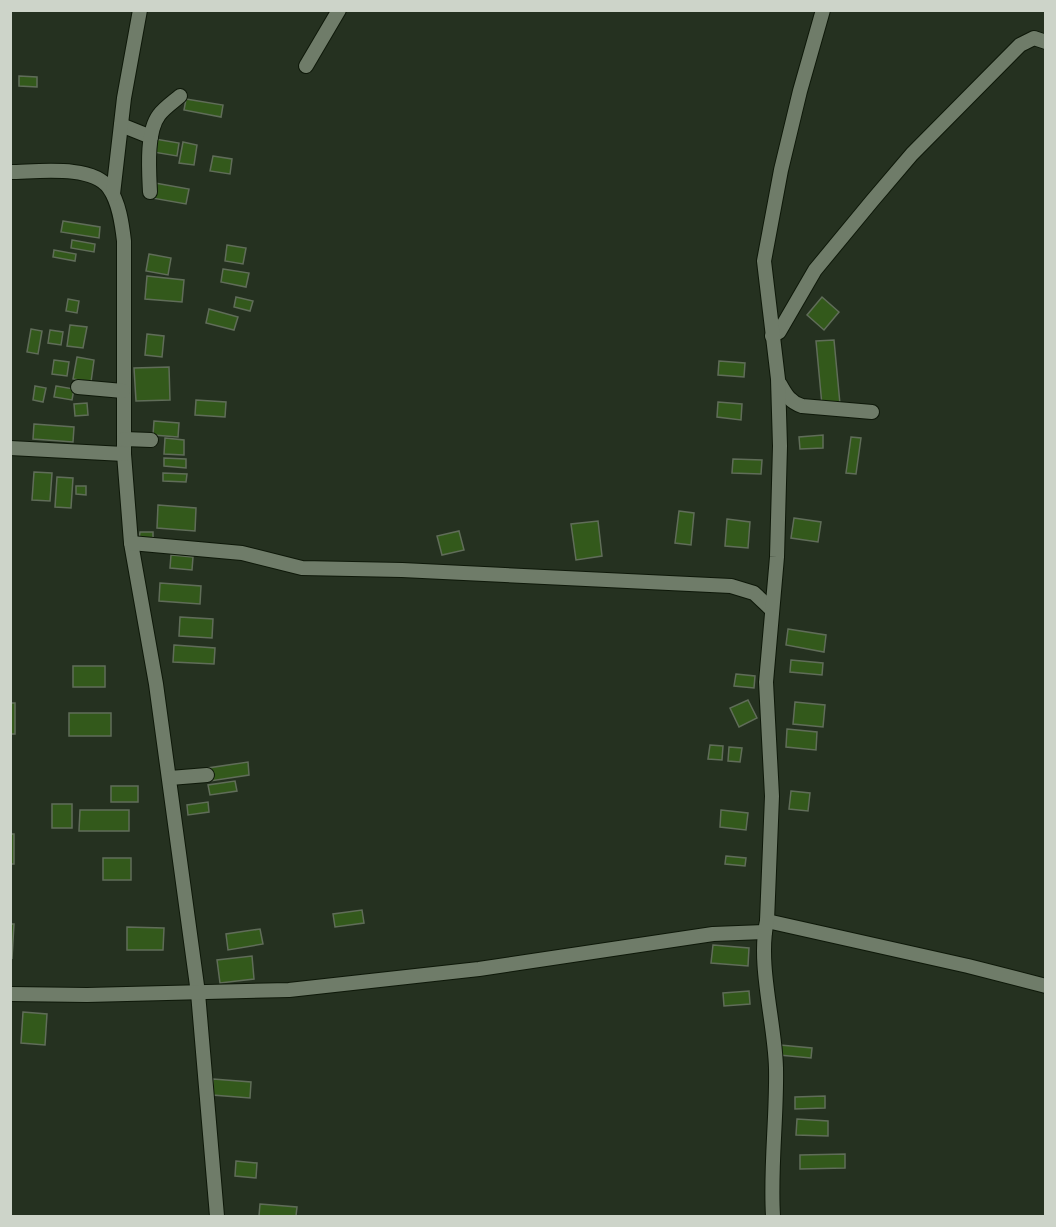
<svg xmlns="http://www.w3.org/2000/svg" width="1056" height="1227" viewBox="0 0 1056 1227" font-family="'Noto Sans',sans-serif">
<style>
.building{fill:#33591b;stroke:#606d59;stroke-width:1.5}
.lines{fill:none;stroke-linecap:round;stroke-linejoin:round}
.minor-casing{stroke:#0e1809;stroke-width:16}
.minor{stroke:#6f7c69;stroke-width:14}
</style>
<rect width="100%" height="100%" fill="#253120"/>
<g class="building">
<path d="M19 76 37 77V87L19 86Z"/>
<path d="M186 99 223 105 221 117 184 110Z"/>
<path d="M155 139 179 143 177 156 153 152Z"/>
<path d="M183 142 197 145 194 165 179 163Z"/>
<path d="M213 156 232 159 230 174 210 171Z"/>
<path d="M155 183 189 189 186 204 152 198Z"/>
<path d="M63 221 100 227 99 238 61 232Z"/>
<path d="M72 240 95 244 94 252 71 248Z"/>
<path d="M227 245 246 248 243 264 225 261Z"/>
<path d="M54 250 76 254 75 261 53 257Z"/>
<path d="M149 254 171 258 168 275 146 271Z"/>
<path d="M223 269 249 273 246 287 221 282Z"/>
<path d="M147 276 184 280 182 302 145 299Z"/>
<path d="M236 297 253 301 250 311 234 307Z"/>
<path d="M822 297 839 312 824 330 807 315Z"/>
<path d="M68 299 79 301 77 313 66 311Z"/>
<path d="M209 309 238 317 234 330 206 323Z"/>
<path d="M70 325 87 327 83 348 67 346Z"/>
<path d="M31 329 42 331 38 354 27 352Z"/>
<path d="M50 330 63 332 61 345 48 343Z"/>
<path d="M147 334 164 336 162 357 145 355Z"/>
<path d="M834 340 840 404 822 405 816 341Z"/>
<path d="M77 357 94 360 91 382 73 379Z"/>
<path d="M54 360 69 362 67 376 52 374Z"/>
<path d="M719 361 745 363 744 377 718 375Z"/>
<path d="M169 367 170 400 136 401 134 368Z"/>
<path d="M35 386 46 388 43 402 33 400Z"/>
<path d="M56 386 74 389 72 400 54 397Z"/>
<path d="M196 400 226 402 225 417 195 415Z"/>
<path d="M718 402 742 404 741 420 717 417Z"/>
<path d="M87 403 88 415 75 416 74 404Z"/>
<path d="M154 421 179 423 178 437 153 435Z"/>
<path d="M34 424 74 427 73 442 33 439Z"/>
<path d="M823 435V448L800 449 799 437Z"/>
<path d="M851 437 861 438 856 474 846 473Z"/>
<path d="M165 438 184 440V455L164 454Z"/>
<path d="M164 458 186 459V468L164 466Z"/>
<path d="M733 459 762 460 761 474 732 473Z"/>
<path d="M34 472 52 473 50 501 32 500Z"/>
<path d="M163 473 187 474 186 482 163 481Z"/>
<path d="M57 477 73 478 71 508 55 507Z"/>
<path d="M76 486H86V495L76 494Z"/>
<path d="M158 505 196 508 195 531 157 528Z"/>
<path d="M679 511 694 513 691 545 675 543Z"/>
<path d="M794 518 821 522 818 542 791 538Z"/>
<path d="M727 519 750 522 748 548 725 546Z"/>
<path d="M598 521 602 556 576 560 571 524Z"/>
<path d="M459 531 464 550 442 555 437 536Z"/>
<path d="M140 532H153V541L139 540Z"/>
<path d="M171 555 193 557 192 570 170 568Z"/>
<path d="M160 583 201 586 200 604 159 601Z"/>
<path d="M180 617 213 619 212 638 179 636Z"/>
<path d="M788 629 826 635 824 652 786 645Z"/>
<path d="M174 645 215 648 214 664 173 662Z"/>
<path d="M791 660 823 663 822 675 790 672Z"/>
<rect x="73" y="666" width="32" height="21"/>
<path d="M736 674 755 676 754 688 734 686Z"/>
<path d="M748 700 757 718 739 727 730 708Z"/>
<path d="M795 702 825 705 823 727 793 724Z"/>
<rect x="10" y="703" width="5" height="31"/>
<rect x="69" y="713" width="42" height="23"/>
<path d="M787 729 817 732 816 750 786 747Z"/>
<path d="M710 745 723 746 722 760 708 759Z"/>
<path d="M729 747 742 748 740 762 728 761Z"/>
<path d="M248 762 249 775 210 781 208 768Z"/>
<path d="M235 781 237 791 210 795 208 785Z"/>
<rect x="111" y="786" width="27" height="16"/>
<path d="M791 791 810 793 808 811 789 809Z"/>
<path d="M208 802 209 812 188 815 187 805Z"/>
<rect x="52" y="804" width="20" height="24"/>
<path d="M80 810H129V831H79Z"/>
<path d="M721 810 748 813 746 830 720 827Z"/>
<rect x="10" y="834" width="4" height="30"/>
<path d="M726 856 746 858 745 866 725 864Z"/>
<rect x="103" y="858" width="28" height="22"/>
<path d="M362 910 364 923 335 927 333 914Z"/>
<path d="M10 924H14L12 958 10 957Z"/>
<path d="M127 927 164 928 163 950H127Z"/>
<path d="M260 929 263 944 228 950 226 934Z"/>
<path d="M713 945 749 948 748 966 711 963Z"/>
<path d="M252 956 254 979 220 983 217 960Z"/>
<path d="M749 991 750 1004 724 1006 723 993Z"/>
<path d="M23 1012 47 1014 45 1045 21 1043Z"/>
<path d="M780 1045 812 1048 811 1058 779 1055Z"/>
<path d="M213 1079 251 1082 250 1098 212 1095Z"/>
<path d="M825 1096V1108L795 1109V1097Z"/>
<path d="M797 1119 828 1121V1136L796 1135Z"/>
<path d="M845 1154V1168L800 1169V1155Z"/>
<path d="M236 1161 257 1163 256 1178 235 1176Z"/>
<path d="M260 1204 297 1207 296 1216H259Z"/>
</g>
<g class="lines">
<defs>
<g id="minor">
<path d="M306 66 339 10"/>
<path d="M121 125 151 137"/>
<path d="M10 172C36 172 92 164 109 188 119 202 122 224 124 241V454L131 543 156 684 198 993 217 1216"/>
<path d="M150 192C149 171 146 132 159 115 164 108 173 102 180 96"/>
<path d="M113 194 124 98 140 10"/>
<path d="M772 336 779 332 815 270 872 201 912 154 1020 45 1034 38 1046 42"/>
<path d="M780 384C786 395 790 402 802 406L872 412"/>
<path d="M78 387 123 391"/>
<path d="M124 439 151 440"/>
<path d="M10 448 124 454"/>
<path d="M131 543 242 553 302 568 402 570 731 586 754 593 772 610"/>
<path d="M170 778 207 775"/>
<path d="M767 921 968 966 1046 986"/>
<path d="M10 994 87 995 289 990 479 969 713 934 765 932"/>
<path d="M773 1216C770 1167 777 1118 776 1068 775 1023 757 963 767 921L772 796 766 682 777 557 780 446 778 379 764 261 781 170 800 91 823 10"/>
</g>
</defs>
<use href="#minor" class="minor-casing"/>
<use href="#minor" class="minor"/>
</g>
<rect width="1056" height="1227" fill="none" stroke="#cdd4c9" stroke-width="24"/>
</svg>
